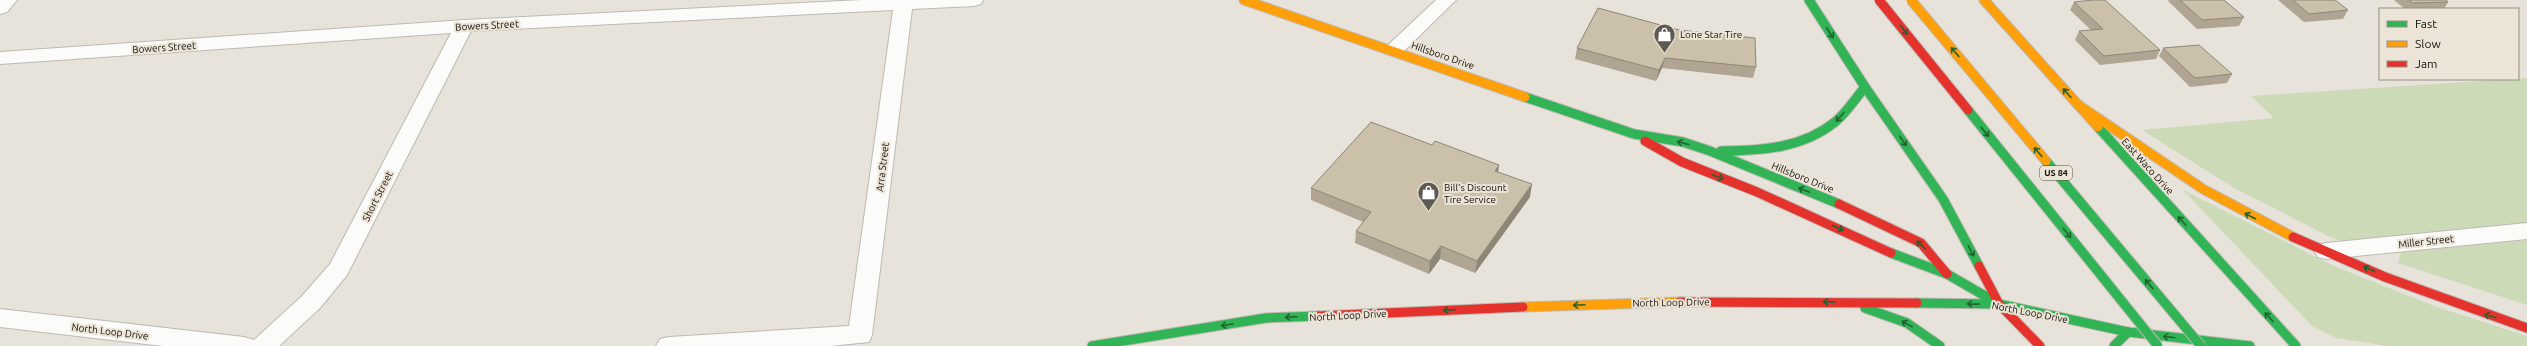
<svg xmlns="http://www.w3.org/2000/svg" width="2527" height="346" viewBox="0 0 2527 346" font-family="Ubuntu,sans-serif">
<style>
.green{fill:#cddab7}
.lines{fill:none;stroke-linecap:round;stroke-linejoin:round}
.street-casing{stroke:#bdb9b3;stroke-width:2}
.fast-casing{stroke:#bdb9b3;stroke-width:11}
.slow-casing{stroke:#bdb9b3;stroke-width:11}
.jam-casing{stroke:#bdb9b3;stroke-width:11}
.street{fill:#fbfbfa;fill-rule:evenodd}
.fast{stroke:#30b455;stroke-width:9}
.slow{stroke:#ff9f0a;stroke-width:9}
.jam{stroke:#e5322d;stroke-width:9}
.fast-bridge-casing{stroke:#bdb9b3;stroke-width:11;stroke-linecap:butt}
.slow-bridge-casing{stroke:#bdb9b3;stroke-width:11;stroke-linecap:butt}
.jam-bridge-casing{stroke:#bdb9b3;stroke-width:11;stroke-linecap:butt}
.fast-bridge{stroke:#30b455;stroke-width:9}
.slow-bridge{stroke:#ff9f0a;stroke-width:9}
.jam-bridge{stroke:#e5322d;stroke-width:9}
.wall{fill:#afa592}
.shaded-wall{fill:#8e8677}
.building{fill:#cbc0aa;stroke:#8e8677}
.oneway{stroke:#216230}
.labels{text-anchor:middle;stroke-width:4;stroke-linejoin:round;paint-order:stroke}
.shield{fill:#ece4d6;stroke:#535048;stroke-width:1}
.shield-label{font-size:9px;font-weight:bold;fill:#12100b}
.street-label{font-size:10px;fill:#12100b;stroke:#ece4d6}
.poi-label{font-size:10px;fill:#12100b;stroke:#ece4d6;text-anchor:start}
</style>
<rect width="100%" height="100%" fill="#e7e3db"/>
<g class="green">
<path d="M2527 78V224L2344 242 2328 236 2234 188 2142 130 2274 118 2251 96Z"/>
<path d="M2183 190 2334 266 2434 306 2527 336V346H2388L2336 338 2312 326Z"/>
<path d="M2527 240V305L2398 263 2401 252Z"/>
</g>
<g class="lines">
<defs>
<g id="street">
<path d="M0 0H17L7 12 0 14Z"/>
<path d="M862 0H983L981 4 974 6 912 9 872 335 869 342 830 346H656L660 339 669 337 849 326 893 10 471 31 347 275 320 308 279 346H163L0 327V309L244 337 254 340 302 296 330 264 451 33 0 64V52L464 20Z"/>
<path d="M1436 0H1456L1401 54H1387L1384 50 1387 46Z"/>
<path d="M2527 223V239L2326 259 2318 257 2314 251 2318 245 2326 243Z"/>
</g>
<g id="fast">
<path d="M1809 0 1865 87 1943 199 1979 266"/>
<path d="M1525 97 1634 134 1683 142 1710 151 1839 204"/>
<path d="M2098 127 2296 346"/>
<path d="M1721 151C1761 151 1803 148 1835 122 1847 112 1855 99 1865 87"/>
<path d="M1891 253 1947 274 1999 304"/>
<path d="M1917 303 1999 304 2128 332 2250 346"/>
<path d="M1865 308 1907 323 1940 346"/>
<path d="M1092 346 1266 318 1318 316"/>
<path d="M2114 346 2128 332"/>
</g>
<g id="slow">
<path d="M1244 0 1525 97"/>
<path d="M1984 0 2098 127"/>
<path d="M2077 104 2203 189 2293 237"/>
<path d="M1523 307 1680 302"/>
</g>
<g id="jam">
<path d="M1645 141 1682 162 1757 192 1891 253"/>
<path d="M1839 204 1921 243 1947 274"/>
<path d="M2293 237 2385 277 2527 328"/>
<path d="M1979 266 1999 304 2040 346"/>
<path d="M1680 302 1917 303"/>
<path d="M1318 316 1523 307"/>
</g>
</defs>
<use href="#street" class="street-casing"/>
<use href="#fast" class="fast-casing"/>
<use href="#slow" class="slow-casing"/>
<use href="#jam" class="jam-casing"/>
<use href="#street" class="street"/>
<use href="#fast" class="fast"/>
<use href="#slow" class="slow"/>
<use href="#jam" class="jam"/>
<defs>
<g id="fast-bridge">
<path d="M1968 110 2158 346"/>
<path d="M2046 161 2201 346"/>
</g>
<path id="slow-bridge" d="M1911 0 2046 161"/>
<path id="jam-bridge" d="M1879 0 1968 110"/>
</defs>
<use href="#fast-bridge" class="fast-bridge-casing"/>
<use href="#slow-bridge" class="slow-bridge-casing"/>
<use href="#jam-bridge" class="jam-bridge-casing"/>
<use href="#fast-bridge" class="fast-bridge"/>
<use href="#slow-bridge" class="slow-bridge"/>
<use href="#jam-bridge" class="jam-bridge"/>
</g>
<g class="wall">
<path d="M2169 0H2224L2244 17 2239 26 2197 29 2168 1Z"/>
<path d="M2278 0H2335L2348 10 2343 19 2304 22Z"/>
<path d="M2394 0H2446L2448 2 2444 9H2405Z"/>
<path d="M2074 2 2160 50 2156 59 2100 65 2075 40 2079 31 2091 30 2070 10Z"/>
<path d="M1577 48 1756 67 1753 78 1662 68 1656 81 1575 59Z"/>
<path d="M2163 48 2232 74 2227 83 2190 87 2159 56Z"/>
<path d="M1432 145 1499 165 1498 172 1530 197 1475 273 1440 259 1429 274 1355 243 1356 231 1363 222 1311 200V188Z"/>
</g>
<g class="shaded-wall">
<path d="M1665 58 1662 68 1656 81 1659 70Z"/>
<path d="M1499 165 1497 178 1495 171Z"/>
<path d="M1532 184 1530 197 1475 273 1477 261Z"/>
<path d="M1441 246 1440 259 1429 274 1430 261Z"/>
</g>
<g class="building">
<path d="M2093 0H2105L2160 50 2104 56 2079 31 2103 29 2074 2Z"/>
<path d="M2180 0H2224L2244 17 2202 20Z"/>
<path d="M2293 0H2335L2348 10 2309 14Z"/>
<path d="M2409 0H2446L2448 2 2413 3Z"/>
<path d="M1598 8 1679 30 1755 38 1756 67 1665 58 1659 70 1577 48Z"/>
<path d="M2199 45 2232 74 2195 78 2163 48Z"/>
<path d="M1371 122 1432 145 1435 141 1499 165 1495 171 1532 184 1477 261 1441 246 1430 261 1356 231 1371 212 1311 188Z"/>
</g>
<defs><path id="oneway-shaft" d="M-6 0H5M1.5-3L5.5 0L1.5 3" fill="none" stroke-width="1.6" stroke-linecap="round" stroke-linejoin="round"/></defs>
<g class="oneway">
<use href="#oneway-shaft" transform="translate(1904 30) rotate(51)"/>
<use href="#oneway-shaft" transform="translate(1830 33) rotate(57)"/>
<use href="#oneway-shaft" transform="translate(1955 52) rotate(-130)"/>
<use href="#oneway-shaft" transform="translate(2067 93) rotate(-132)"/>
<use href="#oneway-shaft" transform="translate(1840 117) rotate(130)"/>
<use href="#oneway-shaft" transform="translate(1985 132) rotate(51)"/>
<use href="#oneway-shaft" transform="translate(1903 141) rotate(55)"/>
<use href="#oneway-shaft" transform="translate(1683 143) rotate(-166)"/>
<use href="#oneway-shaft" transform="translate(2038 152) rotate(-130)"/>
<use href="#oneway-shaft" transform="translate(1718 177) rotate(22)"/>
<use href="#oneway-shaft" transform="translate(1804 190) rotate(-158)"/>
<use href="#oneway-shaft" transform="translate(2250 216) rotate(-153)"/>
<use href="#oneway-shaft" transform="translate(2182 221) rotate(-132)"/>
<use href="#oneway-shaft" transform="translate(1838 228) rotate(24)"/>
<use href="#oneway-shaft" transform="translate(2067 233) rotate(51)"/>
<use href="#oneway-shaft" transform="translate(1921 245) rotate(-138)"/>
<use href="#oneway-shaft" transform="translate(1971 251) rotate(62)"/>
<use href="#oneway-shaft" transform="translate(2369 269) rotate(-157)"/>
<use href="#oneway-shaft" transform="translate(2149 284) rotate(-130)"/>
<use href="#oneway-shaft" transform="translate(1829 302) rotate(-180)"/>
<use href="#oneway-shaft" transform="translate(1973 304) rotate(-179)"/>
<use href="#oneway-shaft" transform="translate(1579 305) rotate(177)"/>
<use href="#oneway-shaft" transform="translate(1449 310) rotate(177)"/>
<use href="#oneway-shaft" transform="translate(2490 316) rotate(-162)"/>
<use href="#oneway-shaft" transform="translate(1291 317) rotate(177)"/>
<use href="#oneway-shaft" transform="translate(2269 317) rotate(-132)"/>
<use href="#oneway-shaft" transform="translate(1907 324) rotate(-151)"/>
<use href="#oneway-shaft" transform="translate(1227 325) rotate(171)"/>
<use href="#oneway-shaft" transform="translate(2169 337) rotate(-173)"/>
</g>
<defs>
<symbol id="shop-pin" viewBox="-11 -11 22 30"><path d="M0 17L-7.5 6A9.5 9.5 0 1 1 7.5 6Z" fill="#5d5a54" stroke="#ece4d6"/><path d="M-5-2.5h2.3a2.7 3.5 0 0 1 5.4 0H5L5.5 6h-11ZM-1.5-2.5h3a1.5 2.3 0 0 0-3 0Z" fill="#fff"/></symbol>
</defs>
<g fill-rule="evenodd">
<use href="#shop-pin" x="1652" y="22" width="25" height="34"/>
<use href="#shop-pin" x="1416" y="180" width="25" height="34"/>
</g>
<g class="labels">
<rect class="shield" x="2040" y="166" width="32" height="14" rx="3"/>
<g class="shield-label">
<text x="2056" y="176">US 84</text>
</g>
<g class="street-label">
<text transform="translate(487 25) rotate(-3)" y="4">Bowers Street</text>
<text transform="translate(164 47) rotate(-4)" y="4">Bowers Street</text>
<text transform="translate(1443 55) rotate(19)" y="4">Hillsboro Drive</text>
<text transform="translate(2148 166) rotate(48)" y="4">East Waco Drive</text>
<text transform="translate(882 167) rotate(-83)" y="4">Arra Street</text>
<text transform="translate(1803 177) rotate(22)" y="4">Hillsboro Drive</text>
<text transform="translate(377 196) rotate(-63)" y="4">Short Street</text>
<text transform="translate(2426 241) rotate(-6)" y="4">Miller Street</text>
<text transform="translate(1671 302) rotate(-1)" y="4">North Loop Drive</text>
<text transform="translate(2030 312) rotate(11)" y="4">North Loop Drive</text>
<text transform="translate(1348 315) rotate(-3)" y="4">North Loop Drive</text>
<text transform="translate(110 331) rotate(7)" y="4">North Loop Drive</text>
</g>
<g class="poi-label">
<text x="1680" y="38">Lone Star Tire</text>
<text x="1444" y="191">Bill's Discount<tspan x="1444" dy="12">Tire Service</tspan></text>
</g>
</g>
<rect x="2379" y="8" width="140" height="72" fill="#ece4d6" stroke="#958f85"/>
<rect x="2387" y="21" width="20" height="6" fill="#30b455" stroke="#958f85"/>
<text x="2415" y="28" font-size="12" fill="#12100b">Fast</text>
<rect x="2387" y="41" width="20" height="6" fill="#ff9f0a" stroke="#958f85"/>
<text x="2415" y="48" font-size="12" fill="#12100b">Slow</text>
<rect x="2387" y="61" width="20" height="6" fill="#e5322d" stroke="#958f85"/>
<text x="2415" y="68" font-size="12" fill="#12100b">Jam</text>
</svg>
